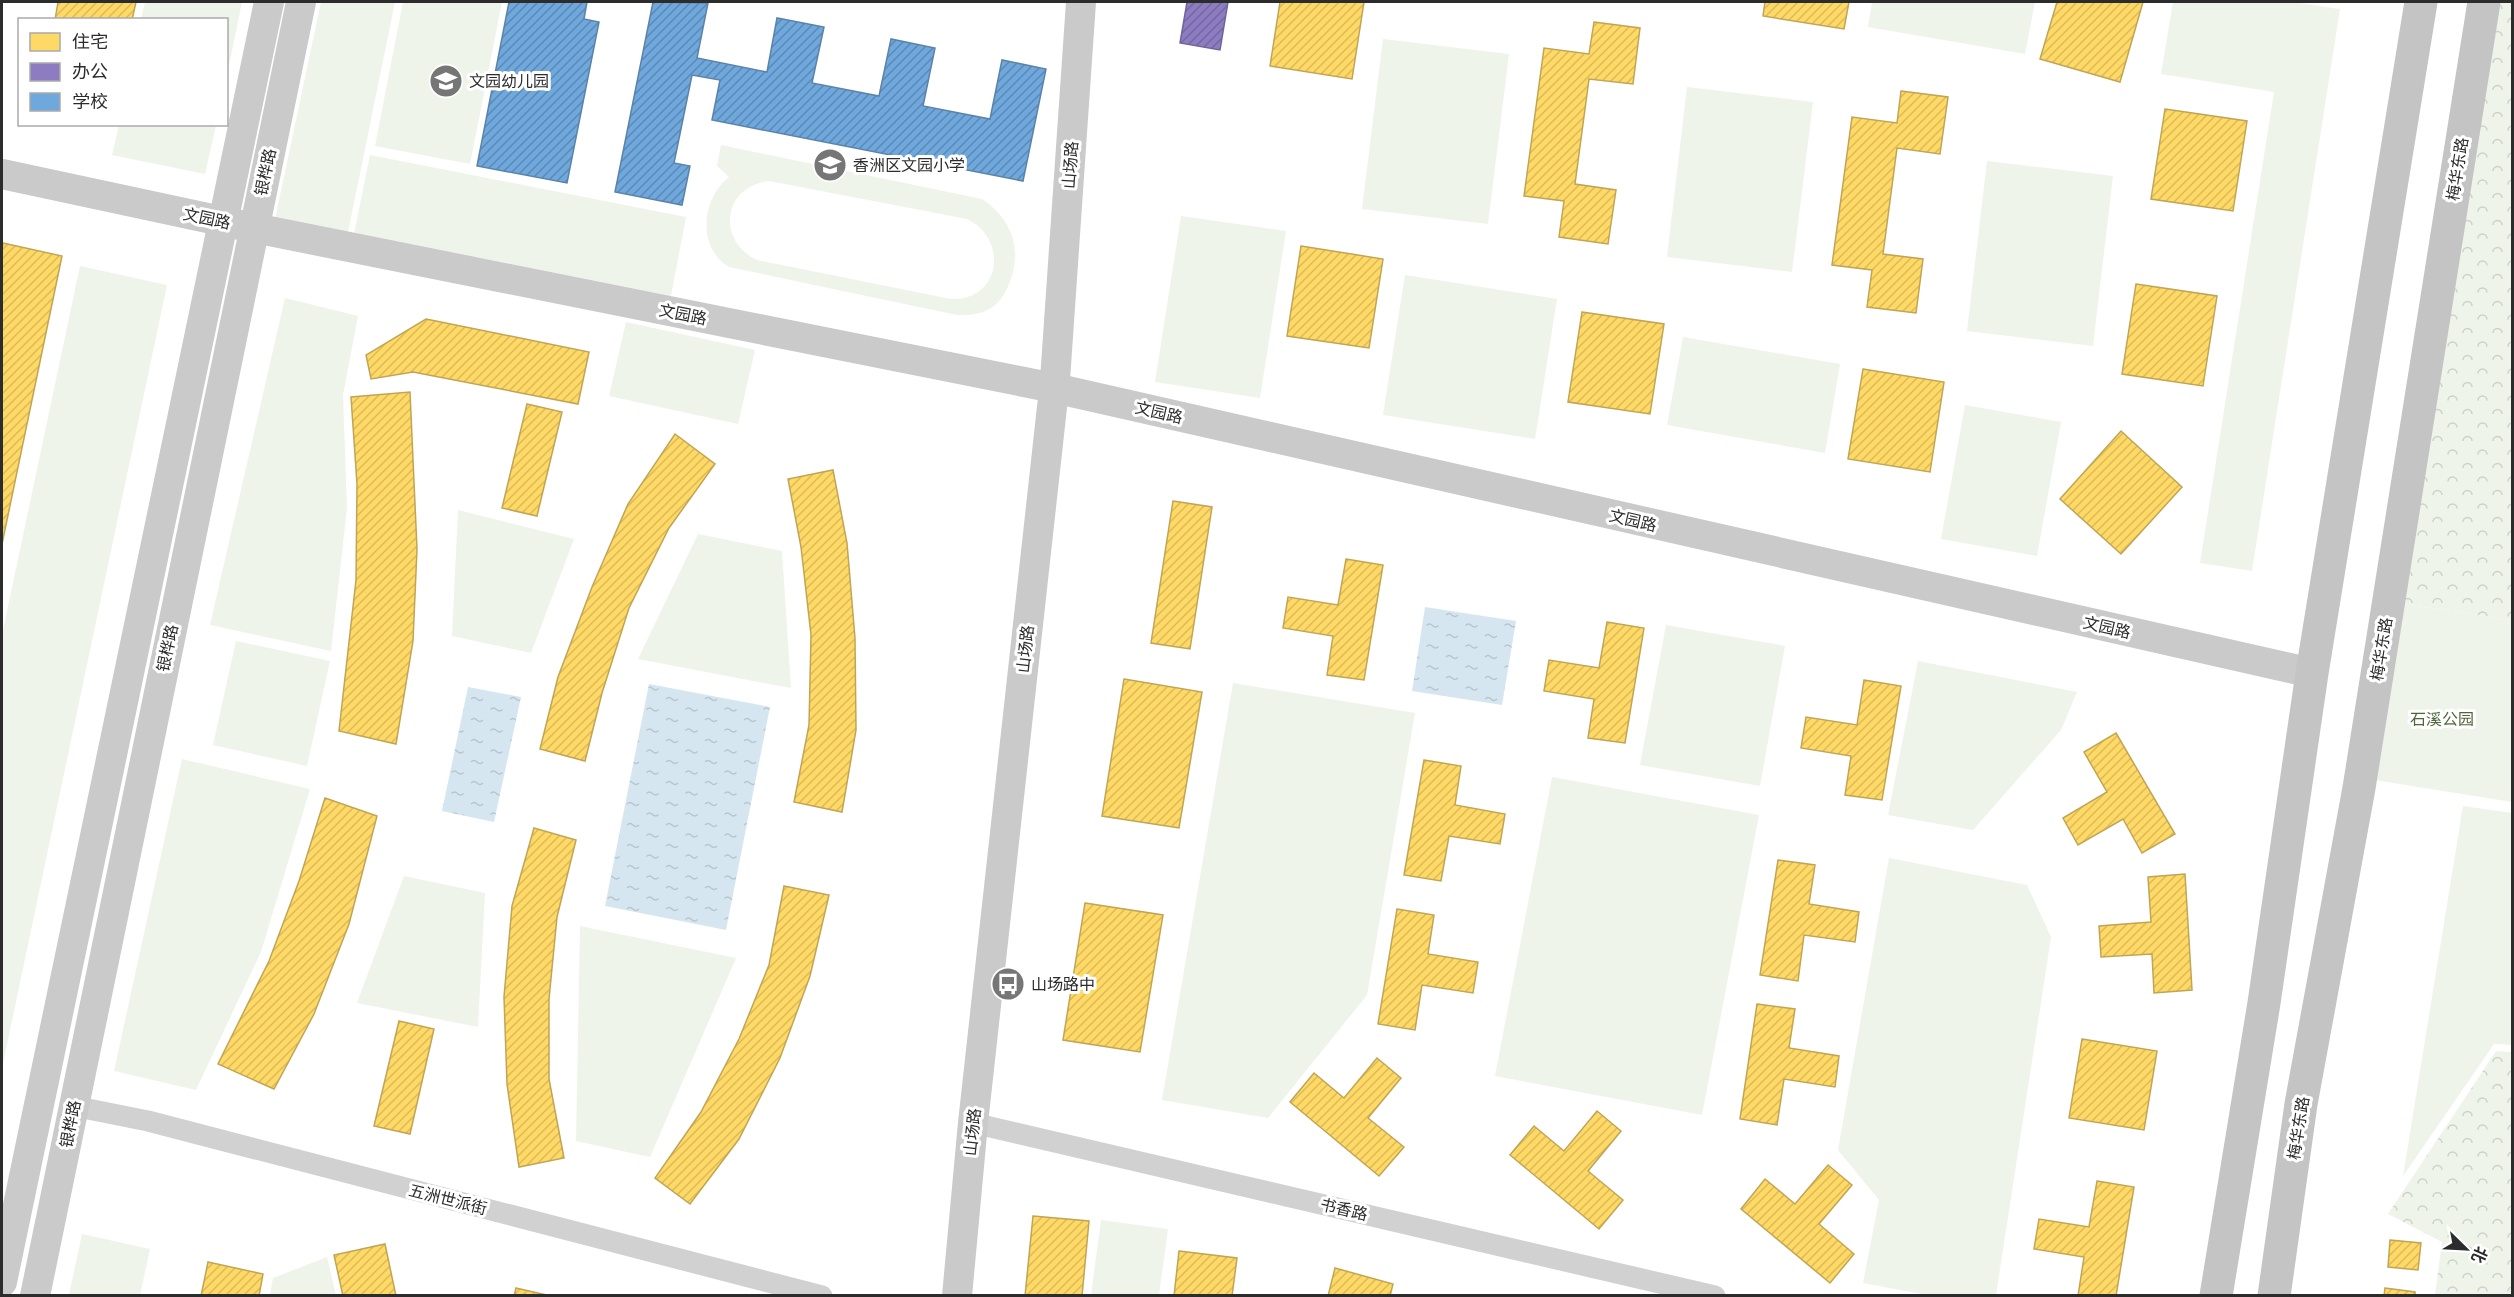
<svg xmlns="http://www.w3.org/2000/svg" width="2514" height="1297" viewBox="0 0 2514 1297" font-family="Rubik,'Noto Sans SC',sans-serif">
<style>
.green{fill:#eff4ea;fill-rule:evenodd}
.forest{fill:url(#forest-crowns)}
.water{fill:url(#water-ripples)}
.homes{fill:url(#homes-hatch);stroke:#c0a555;stroke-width:1.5}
.offices{fill:url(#offices-hatch);stroke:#716496;stroke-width:1.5}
.schools{fill:url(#schools-hatch);stroke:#5b83a7;stroke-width:1.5}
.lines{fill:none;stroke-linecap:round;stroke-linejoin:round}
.street{stroke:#d1d1d1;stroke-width:21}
.secondary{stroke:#cacaca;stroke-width:30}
.primary{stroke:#c4c4c4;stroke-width:33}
.labels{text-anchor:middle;stroke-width:6;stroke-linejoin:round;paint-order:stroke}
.poi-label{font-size:16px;fill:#2c2c2c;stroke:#fff;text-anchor:start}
.street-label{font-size:16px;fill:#2c2c2c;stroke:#fff}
.park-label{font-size:16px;fill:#4e683a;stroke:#fff}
</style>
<defs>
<pattern id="forest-crowns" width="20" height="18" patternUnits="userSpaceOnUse" patternTransform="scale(1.5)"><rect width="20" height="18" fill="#eff4ea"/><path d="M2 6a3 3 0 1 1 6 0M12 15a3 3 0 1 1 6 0" fill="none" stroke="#cdd1c9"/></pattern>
<pattern id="water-ripples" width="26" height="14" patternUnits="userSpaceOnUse" patternTransform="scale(1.5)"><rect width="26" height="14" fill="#d6e6f1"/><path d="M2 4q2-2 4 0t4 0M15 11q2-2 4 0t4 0" fill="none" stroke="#b8c5cf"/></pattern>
<pattern id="homes-hatch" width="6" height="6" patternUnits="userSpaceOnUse" patternTransform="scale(1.5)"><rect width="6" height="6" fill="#ffd966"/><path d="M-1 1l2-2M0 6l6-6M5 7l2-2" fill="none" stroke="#dbba59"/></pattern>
<pattern id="offices-hatch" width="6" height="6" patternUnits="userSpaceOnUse" patternTransform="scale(1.5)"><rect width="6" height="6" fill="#8e7cc3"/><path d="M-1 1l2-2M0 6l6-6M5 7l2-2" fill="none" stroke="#74669f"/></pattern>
<pattern id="schools-hatch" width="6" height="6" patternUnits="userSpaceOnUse" patternTransform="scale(1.5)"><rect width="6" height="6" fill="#6fa8dc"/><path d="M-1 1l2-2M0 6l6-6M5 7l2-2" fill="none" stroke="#5b89b3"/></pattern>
</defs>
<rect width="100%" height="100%" fill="#fff"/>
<g class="green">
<path d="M145 2H242L227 75 226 20 141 19Z"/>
<path d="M321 2H395L348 232 275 219Z"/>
<path d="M403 2H502L470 164 375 146Z"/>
<path d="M1872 2H2035L2025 54 1868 27Z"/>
<path d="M2173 2H2293L2340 9 2252 571 2200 563 2274 92 2161 74Z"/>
<path d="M1383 39 1509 54 1488 224 1362 209Z"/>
<path d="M1687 87 1813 102 1792 272 1667 257Z"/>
<path d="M119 125H216L205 174 112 155Z"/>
<path d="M721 145 982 199C1012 219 1023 250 1009 284 1005 294 999 304 989 309 980 315 968 315 957 315L729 267C697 248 701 199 729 177L717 166ZM769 181 967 219C1009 239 1001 301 951 299L757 260C716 241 723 186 769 181Z"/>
<path d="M370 155 686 217 670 301 353 239Z"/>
<path d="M1987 161 2113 176 2093 346 1967 331Z"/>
<path d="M1181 216 1286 231 1260 398 1155 382Z"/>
<path d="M80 266 167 285 2 1068V635Z"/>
<path d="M1405 275 1557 299 1535 439 1383 415Z"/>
<path d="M285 298 358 316 343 395 347 508 331 651 210 625Z"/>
<path d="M626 322 755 350 738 424 609 396Z"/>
<path d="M1683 337 1840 364 1825 453 1667 425Z"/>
<path d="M1965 405 2061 422 2037 556 1941 539Z"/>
<path d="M458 510 574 539 531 653 452 636Z"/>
<path d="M698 534 782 551 791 688 638 659Z"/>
<path d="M2389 602 2512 620V802L2362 778Z"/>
<path d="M1666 625 1785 646 1760 786 1640 765Z"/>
<path d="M236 641 330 661 307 766 213 745Z"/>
<path d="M1918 661 2077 692 2061 730 1973 830 1888 815Z"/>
<path d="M1233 683 1415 713 1367 995 1268 1118 1162 1100Z"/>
<path d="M182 759 310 789 261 952 196 1090 114 1071Z"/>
<path d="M1552 777 1759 815 1702 1115 1495 1076Z"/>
<path d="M2463 806 2512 813V1045L2494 1044 2403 1176Z"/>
<path d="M1889 858 2027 885 2051 937 1996 1295H1927L1863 1283 1879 1200 1838 1150Z"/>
<path d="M404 876 485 893 478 1027 357 1003Z"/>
<path d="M580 926 736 958 650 1157 576 1141Z"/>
<path d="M1101 1220 1168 1229 1159 1295H1091Z"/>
<path d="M82 1234 150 1249 140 1295H69Z"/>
<path d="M327 1257 336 1295H270L273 1278Z"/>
</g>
<g class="forest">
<path d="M2484 2H2512V620L2389 602Z"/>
<path d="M2496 1051 2512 1052V1295H2435L2442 1242 2388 1214Z"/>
</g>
<g class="water">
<path d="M1425 607 1516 621 1502 705 1412 691Z"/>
<path d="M649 684 770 707 726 930 605 906Z"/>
<path d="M468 687 521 697 494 822 442 811Z"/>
</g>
<g class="homes">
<path d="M58 2H136L132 20H55Z"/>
<path d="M1280 2H1364L1352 79 1270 66Z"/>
<path d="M1765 2H1849L1844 29 1763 16Z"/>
<path d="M2057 2H2143L2120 82 2040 59Z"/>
<path d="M1594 22 1640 28 1633 84 1589 79 1575 184 1616 190 1608 244 1559 237 1564 201 1524 196 1544 48 1589 54Z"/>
<path d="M1901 91 1948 97 1940 154 1897 148 1883 254 1923 259 1916 313 1867 307 1872 270 1832 265 1852 117 1897 123Z"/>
<path d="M2165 109 2247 121 2233 211 2151 199Z"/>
<path d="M3 243 62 256 2 544V249Z"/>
<path d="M1301 246 1383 259 1369 348 1287 336Z"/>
<path d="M2136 284 2217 296 2203 386 2122 374Z"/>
<path d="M1582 312 1664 324 1650 414 1568 402Z"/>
<path d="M426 319 589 352 578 404 413 372 371 379 366 355Z"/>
<path d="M1863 369 1944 382 1930 472 1848 459Z"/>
<path d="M410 392 417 549 413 641 396 744 339 731 356 580 357 484 351 397Z"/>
<path d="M527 404 562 412 537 516 502 508Z"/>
<path d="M2121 431 2182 487 2121 554 2060 499Z"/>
<path d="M675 434 715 464 669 528 629 608 602 693 585 761 540 749 558 677 592 587 628 504Z"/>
<path d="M833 470 847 543 855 638 856 730 842 812 794 802 809 725 811 635 801 547 788 479Z"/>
<path d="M1173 501 1212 507 1190 649 1151 643Z"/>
<path d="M1346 559 1383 565 1364 680 1327 675 1333 636 1283 628 1288 597 1338 605Z"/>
<path d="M1607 622 1644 628 1625 743 1588 738 1594 699 1544 691 1549 660 1599 668Z"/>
<path d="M1124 679 1202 692 1179 828 1102 816Z"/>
<path d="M1864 680 1901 686 1882 800 1845 795 1851 756 1801 748 1806 717 1857 725Z"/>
<path d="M2116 733 2175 834 2142 853 2123 819 2078 845 2063 818 2107 792 2084 752Z"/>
<path d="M1424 760 1461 766 1455 805 1505 814 1500 844 1449 836 1441 881 1404 875Z"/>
<path d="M325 798 377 816 349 924 314 1014 274 1089 218 1064 269 961 299 881Z"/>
<path d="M534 828 576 840 557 917 549 999V1079L564 1158 519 1167 507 1084 504 997 512 906Z"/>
<path d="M1778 860 1815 865 1809 904 1859 912 1855 942 1804 935 1798 981 1760 975Z"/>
<path d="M2185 874 2192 990 2154 993 2152 954 2101 957 2099 926 2151 922 2148 877Z"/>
<path d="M784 886 829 895 810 976 780 1058 739 1139 690 1204 655 1178 701 1112 739 1039 769 965Z"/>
<path d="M1085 903 1163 915 1140 1052 1063 1040Z"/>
<path d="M1397 909 1434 915 1428 954 1478 962 1473 993 1422 985 1415 1030 1378 1024Z"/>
<path d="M1757 1004 1795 1009 1789 1048 1839 1056 1835 1087 1784 1079 1777 1125 1740 1119Z"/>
<path d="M399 1021 434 1029 410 1134 374 1126Z"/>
<path d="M2082 1039 2157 1051 2144 1130 2069 1118Z"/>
<path d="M1377 1058 1401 1078 1368 1118 1404 1147 1379 1176 1290 1102 1314 1073 1344 1098Z"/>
<path d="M1597 1111 1621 1131 1588 1171 1623 1200 1599 1229 1510 1155 1534 1126 1564 1151Z"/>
<path d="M1828 1165 1852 1185 1819 1224 1854 1254 1830 1283 1741 1209 1765 1179 1795 1204Z"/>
<path d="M2097 1181 2134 1187 2116 1296H2078L2084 1257 2034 1249 2039 1219 2089 1227Z"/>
<path d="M1033 1216 1089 1221 1082 1296H1025Z"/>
<path d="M2390 1240 2421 1243 2418 1270 2388 1267Z"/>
<path d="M385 1244 396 1296H343L334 1255Z"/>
<path d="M1179 1251 1237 1258 1232 1296H1174Z"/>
<path d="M208 1262 263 1274 259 1296H201Z"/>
<path d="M1335 1268 1393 1284 1390 1296H1328Z"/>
<path d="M516 1288 551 1296H514Z"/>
<path d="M2385 1288 2415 1292V1296H2384Z"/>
</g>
<path class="offices" d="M1187 2H1228L1220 50 1180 43Z"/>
<g class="schools">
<path d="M509 2H587L584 19 599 22 567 183 477 166Z"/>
<path d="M653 2 708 3 697 58 767 72 777 18 824 27 812 83 879 96 891 39 935 48 923 106 990 119 1002 60 1046 69 1023 181 712 120 720 80 692 75 674 163 690 166 682 205 615 192Z"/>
</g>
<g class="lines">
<g class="street">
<path d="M73 1106 148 1121 822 1296"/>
<path d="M973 1123 1715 1296"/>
</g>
<g class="secondary">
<path d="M2 174 254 228 1054 388 2312 673"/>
<path d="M2 1282 269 2"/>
<path d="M35 1296 301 2"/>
<path d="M957 1296 973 1123 1055 380 1081 2"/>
</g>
<g class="primary">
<path d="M2216 1296 2264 1003 2312 673 2421 2"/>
<path d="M2274 1296 2301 1104 2359 788 2484 2"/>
</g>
</g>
<defs>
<symbol id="school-disc" viewBox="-11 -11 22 22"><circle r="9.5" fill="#767676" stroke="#fff"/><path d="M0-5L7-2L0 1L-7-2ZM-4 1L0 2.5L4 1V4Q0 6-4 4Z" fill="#fff"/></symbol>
<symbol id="bus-disc" viewBox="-11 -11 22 22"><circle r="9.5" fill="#767676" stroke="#fff"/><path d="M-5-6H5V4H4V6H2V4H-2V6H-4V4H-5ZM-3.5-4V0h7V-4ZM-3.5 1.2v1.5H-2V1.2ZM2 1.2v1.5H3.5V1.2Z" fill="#fff"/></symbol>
</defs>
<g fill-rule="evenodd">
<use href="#school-disc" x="427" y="62" width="38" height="38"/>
<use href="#school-disc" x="811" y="146" width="38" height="38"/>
<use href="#bus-disc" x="989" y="965" width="38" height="38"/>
</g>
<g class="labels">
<g class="poi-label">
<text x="469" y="87">文园幼儿园</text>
<text x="853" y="171">香洲区文园小学</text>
<text x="1031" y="990">山场路中</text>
</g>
<g class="street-label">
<text transform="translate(1070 165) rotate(-86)" y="6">山场路</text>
<text transform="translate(2457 169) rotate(-81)" y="6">梅华东路</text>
<text transform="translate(265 172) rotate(-78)" y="6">银桦路</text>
<text transform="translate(207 218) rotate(12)" y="6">文园路</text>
<text transform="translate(683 314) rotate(11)" y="6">文园路</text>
<text transform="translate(1159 412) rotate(13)" y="6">文园路</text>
<text transform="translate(1633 520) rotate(13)" y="6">文园路</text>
<text transform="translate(2107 627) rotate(13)" y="6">文园路</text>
<text transform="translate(167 648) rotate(-78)" y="6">银桦路</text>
<text transform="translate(1025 649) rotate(-84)" y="6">山场路</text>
<text transform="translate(2381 649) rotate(-81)" y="6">梅华东路</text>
<text transform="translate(70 1124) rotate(-79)" y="6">银桦路</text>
<text transform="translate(2298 1128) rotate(-81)" y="6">梅华东路</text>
<text transform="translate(972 1132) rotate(-84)" y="6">山场路</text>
<text transform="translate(448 1199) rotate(14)" y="6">五洲世派街</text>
<text transform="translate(1344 1209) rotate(13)" y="6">书香路</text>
</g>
<g class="park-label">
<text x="2442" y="725">石溪公园</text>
</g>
</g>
<rect width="2514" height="1297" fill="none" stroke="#2c2c2c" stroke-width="6"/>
<rect x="18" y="18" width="210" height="108" fill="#ffffff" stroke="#ababab" stroke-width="1.5"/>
<rect x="30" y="33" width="30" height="18" fill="#ffd966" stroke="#ababab" stroke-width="1.5"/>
<text x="72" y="48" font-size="18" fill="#2c2c2c">住宅</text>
<rect x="30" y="63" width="30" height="18" fill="#8e7cc3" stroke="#ababab" stroke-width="1.5"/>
<text x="72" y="78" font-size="18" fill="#2c2c2c">办公</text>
<rect x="30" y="93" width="30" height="18" fill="#6fa8dc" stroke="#ababab" stroke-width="1.5"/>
<text x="72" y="108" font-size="18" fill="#2c2c2c">学校</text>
<g transform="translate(2466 1249) rotate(114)" stroke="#ffffff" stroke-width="4.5" paint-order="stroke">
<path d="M0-4.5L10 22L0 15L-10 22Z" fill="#2c2c2c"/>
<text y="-9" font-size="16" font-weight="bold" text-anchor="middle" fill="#2c2c2c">北</text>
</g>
</svg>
